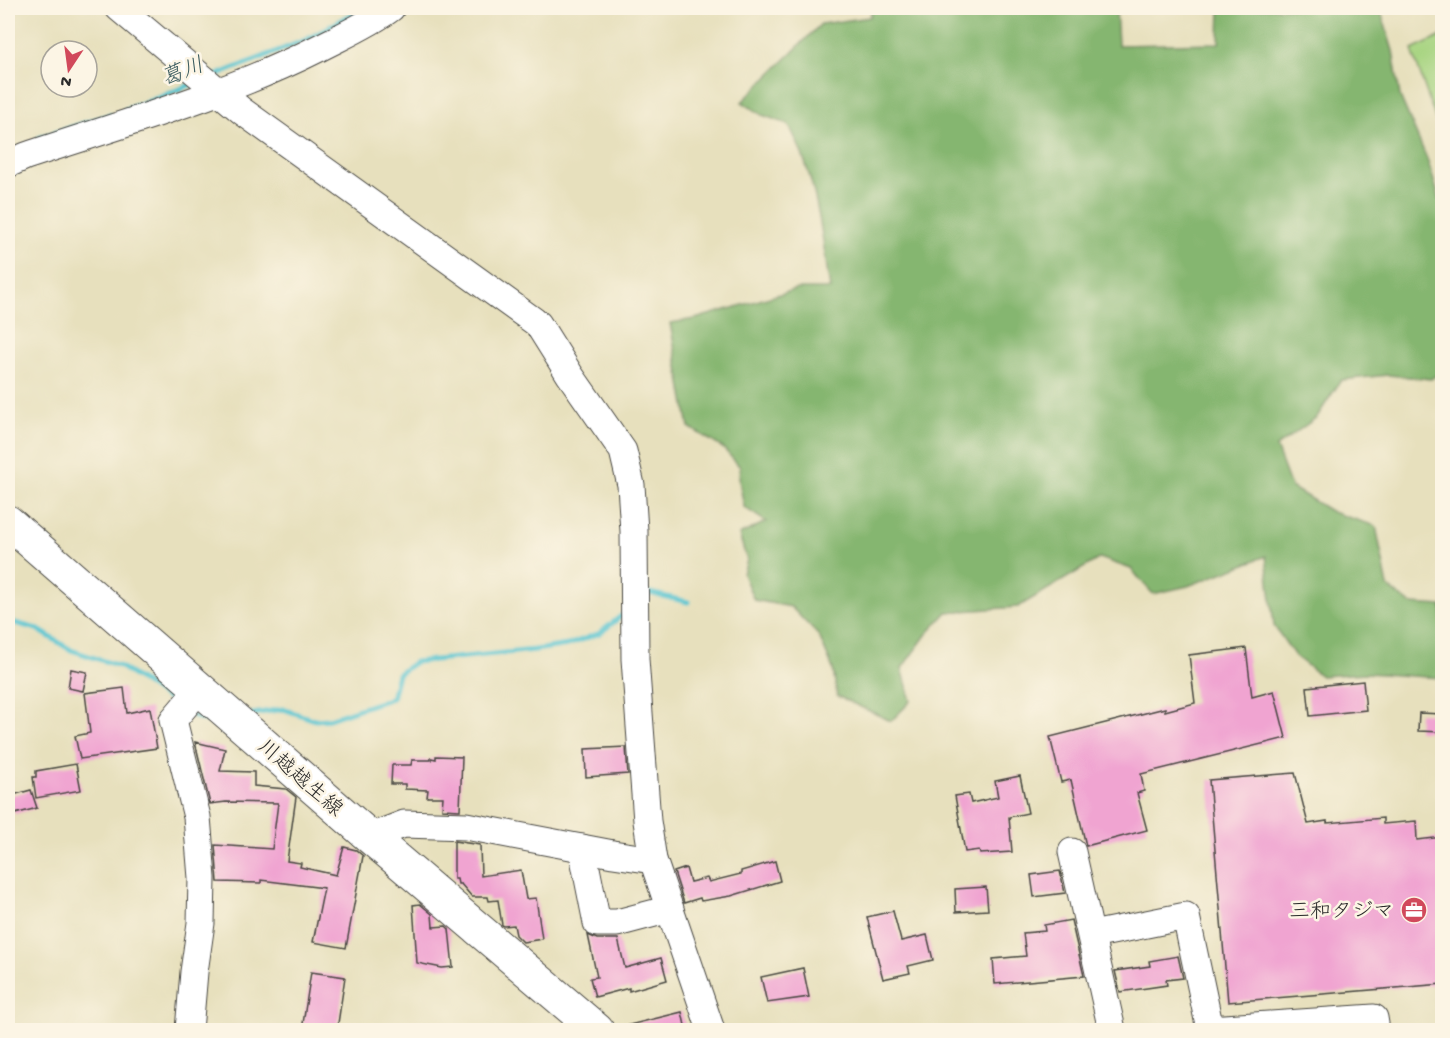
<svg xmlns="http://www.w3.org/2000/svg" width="1450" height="1038" viewBox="0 0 1450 1038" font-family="'Gochi Hand','Klee One',sans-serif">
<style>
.green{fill:#a7d481;stroke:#698056;stroke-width:1.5}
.forest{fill:#85b66f;stroke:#58704d;stroke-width:1.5}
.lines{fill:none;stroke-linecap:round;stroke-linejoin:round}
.stream{stroke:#57c4d0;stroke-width:5}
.building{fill:#f0a4d1}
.minor-casing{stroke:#474641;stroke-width:29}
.major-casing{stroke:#474641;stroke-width:35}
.minor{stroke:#fff;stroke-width:27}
.major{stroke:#fff;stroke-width:33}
.labels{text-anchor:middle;stroke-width:5;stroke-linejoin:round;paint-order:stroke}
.street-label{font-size:21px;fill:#2b2b2b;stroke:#fcf5e5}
.poi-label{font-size:21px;fill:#2b2b2b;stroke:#fcf5e5;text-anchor:end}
.water-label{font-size:22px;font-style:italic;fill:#38595d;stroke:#fcf5e5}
</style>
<rect width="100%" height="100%" fill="#fcf5e5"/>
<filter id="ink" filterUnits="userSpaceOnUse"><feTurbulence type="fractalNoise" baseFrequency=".0167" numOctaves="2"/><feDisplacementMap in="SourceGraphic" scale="12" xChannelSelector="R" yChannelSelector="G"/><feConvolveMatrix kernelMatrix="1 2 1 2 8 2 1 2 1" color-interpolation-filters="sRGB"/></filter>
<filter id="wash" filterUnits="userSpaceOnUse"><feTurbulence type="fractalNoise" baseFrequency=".008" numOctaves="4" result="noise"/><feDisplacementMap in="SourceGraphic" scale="24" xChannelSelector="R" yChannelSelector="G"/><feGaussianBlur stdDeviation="1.35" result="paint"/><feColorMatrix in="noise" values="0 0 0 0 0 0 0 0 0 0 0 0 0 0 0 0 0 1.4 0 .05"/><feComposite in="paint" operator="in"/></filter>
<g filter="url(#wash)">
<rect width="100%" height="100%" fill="#e7e0bd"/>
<path class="green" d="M1442 36V138L1412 50Z"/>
<path class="forest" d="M872 8H1116L1118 45 1219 43 1220 8H1380L1393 51 1400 96 1427 159 1442 206V371L1431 379 1388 375 1341 380 1317 417 1276 447 1291 487 1332 512 1376 526 1388 587 1411 604 1442 606V678L1366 673 1321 676 1295 656 1274 626 1266 556 1188 586 1153 594 1131 569 1100 558 1018 607 947 612 926 635 902 668 911 701 891 721 837 696 833 669 819 636 791 607 754 600 743 574 747 560 739 535 766 522 744 507 739 480 740 467 723 448 689 427 670 323 695 319 797 289H830C822 234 816 173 788 124L762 115 742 102 821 24 870 17Z"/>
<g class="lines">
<g class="stream">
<path d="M215 76 308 39 363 8"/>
<path d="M125 110 195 83"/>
<path d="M39 138 110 115"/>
<path d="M644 598 650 593 688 602"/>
<path d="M8 621 37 629 71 650 119 666 177 705"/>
<path d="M190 714C199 720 207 722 217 720"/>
<path d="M247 715 283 709 315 720 329 719 392 698 398 674 415 662 535 650 568 645 600 633 625 613"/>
</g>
</g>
<g id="blocks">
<g class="building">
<path d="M1246 648 1252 697 1274 691 1286 738 1141 774 1144 791 1137 793 1147 830 1086 846 1071 780 1061 782 1050 737 1165 708V711L1195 703 1189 655Z"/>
<path d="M71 669 87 672 83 691 68 688Z"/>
<path d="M1363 681 1366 710 1310 716 1307 687Z"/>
<path d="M124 688 127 713 150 708 157 748 80 759 75 736 90 733 85 693Z"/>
<path d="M1419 713 1443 714V732L1418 731Z"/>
<path d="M195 742 225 749 220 771 254 772V786L286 789 296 797 287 861 301 863 300 867 336 875 344 847 356 850 363 856 346 948 313 942 324 888 261 880V883L218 882 215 845 272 849 278 803 226 802 210 804Z"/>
<path d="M626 747 628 774 586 777 585 749Z"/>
<path d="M436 756 462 757 460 810 442 809 443 797H427L428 790 405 789V784H391L392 765H411L412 760H431V758L436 759Z"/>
<path d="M76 764 81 790 36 798 33 777H36V771Z"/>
<path d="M1295 773 1308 824 1327 821V823L1383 818V824L1416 821 1417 840 1443 837V984L1228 1002 1209 780Z"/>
<path d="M1020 776 1028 813 1009 817 1012 852 980 854 979 850 965 852 955 796 969 794 971 803 998 797 995 781Z"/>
<path d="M31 790 37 808 15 814 9 796Z"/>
<path d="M454 841 480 845 481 876 521 870 526 899 536 898 542 939 523 942 516 935 514 925 504 926 502 925 498 900 489 901 488 897H472L461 884H458L457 879H454Z"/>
<path d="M775 861 780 881 731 896 701 901 700 898 684 903 674 872 686 868 690 882 707 878 709 882 741 874V871Z"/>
<path d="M1060 871 1065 893 1034 897 1031 875Z"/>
<path d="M986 887 988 910 956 912 955 889Z"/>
<path d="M420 904 432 914 433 927 446 926 449 929 453 967 442 968 417 963 413 905Z"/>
<path d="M893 911 901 941 927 935 933 960 908 966 910 973 883 979 867 917Z"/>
<path d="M1071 920 1084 976 995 984 993 959 1026 956 1023 933 1045 931 1044 925Z"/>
<path d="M588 935 597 939H618L625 968 661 958 667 980 629 991V988L595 997 590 978 597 977Z"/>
<path d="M1178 956 1183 978 1166 980 1167 985 1120 992 1115 971 1150 966 1149 961Z"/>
<path d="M803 968 809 997 767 1003 761 977Z"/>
<path d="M311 972 345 977 337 1030H302Z"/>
<path d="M682 1012 686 1030H629V1025Z"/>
</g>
</g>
</g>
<g filter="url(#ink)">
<use href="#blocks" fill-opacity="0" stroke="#474641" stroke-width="1.5"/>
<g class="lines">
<defs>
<g id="minor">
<path d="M119 8 242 111 538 324 570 375 623 451 631 485 634 531 635 659 647 821 653 860 711 1030"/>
<path d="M8 164 26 156C125 123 226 95 319 48 342 36 370 24 391 8"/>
<path d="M370 837 404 824 466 826 613 854 653 860"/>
<path d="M582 848 597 923H617L670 909"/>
<path d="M1072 852 1112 1030"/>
<path d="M1092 935 1186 916 1210 1029 1374 1018 1376 1030"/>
<path d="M189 1030 194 972 201 923 202 878 197 817 173 720 200 688"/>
</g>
<path id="major" d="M8 522 370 837 597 1030"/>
</defs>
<use href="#minor" class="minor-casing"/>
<use href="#major" class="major-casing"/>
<use href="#minor" class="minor"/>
<use href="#major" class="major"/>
</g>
</g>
<defs>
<symbol id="office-disc" viewBox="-11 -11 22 22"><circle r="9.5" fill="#d1495b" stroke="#fcf5e5"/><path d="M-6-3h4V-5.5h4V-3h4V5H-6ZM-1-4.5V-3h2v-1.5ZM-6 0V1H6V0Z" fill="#fff"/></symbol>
</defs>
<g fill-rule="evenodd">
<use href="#office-disc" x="1399" y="895" width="30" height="30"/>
</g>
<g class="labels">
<g class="street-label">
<text transform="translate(301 777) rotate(41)" y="7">川越越生線</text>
</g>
<g class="poi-label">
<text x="1394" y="917">三和タジマ</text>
</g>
<g class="water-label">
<text transform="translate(182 70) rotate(-21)" y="8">葛川</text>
</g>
</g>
<rect width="1450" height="1038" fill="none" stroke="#fcf5e5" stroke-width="30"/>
<g transform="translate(69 69) rotate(193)"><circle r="28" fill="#fcf5e5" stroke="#a8a49b" stroke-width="1.5"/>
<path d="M0-4.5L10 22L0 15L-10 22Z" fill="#d1495b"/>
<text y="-9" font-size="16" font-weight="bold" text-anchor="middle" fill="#2b2b2b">N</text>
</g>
</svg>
